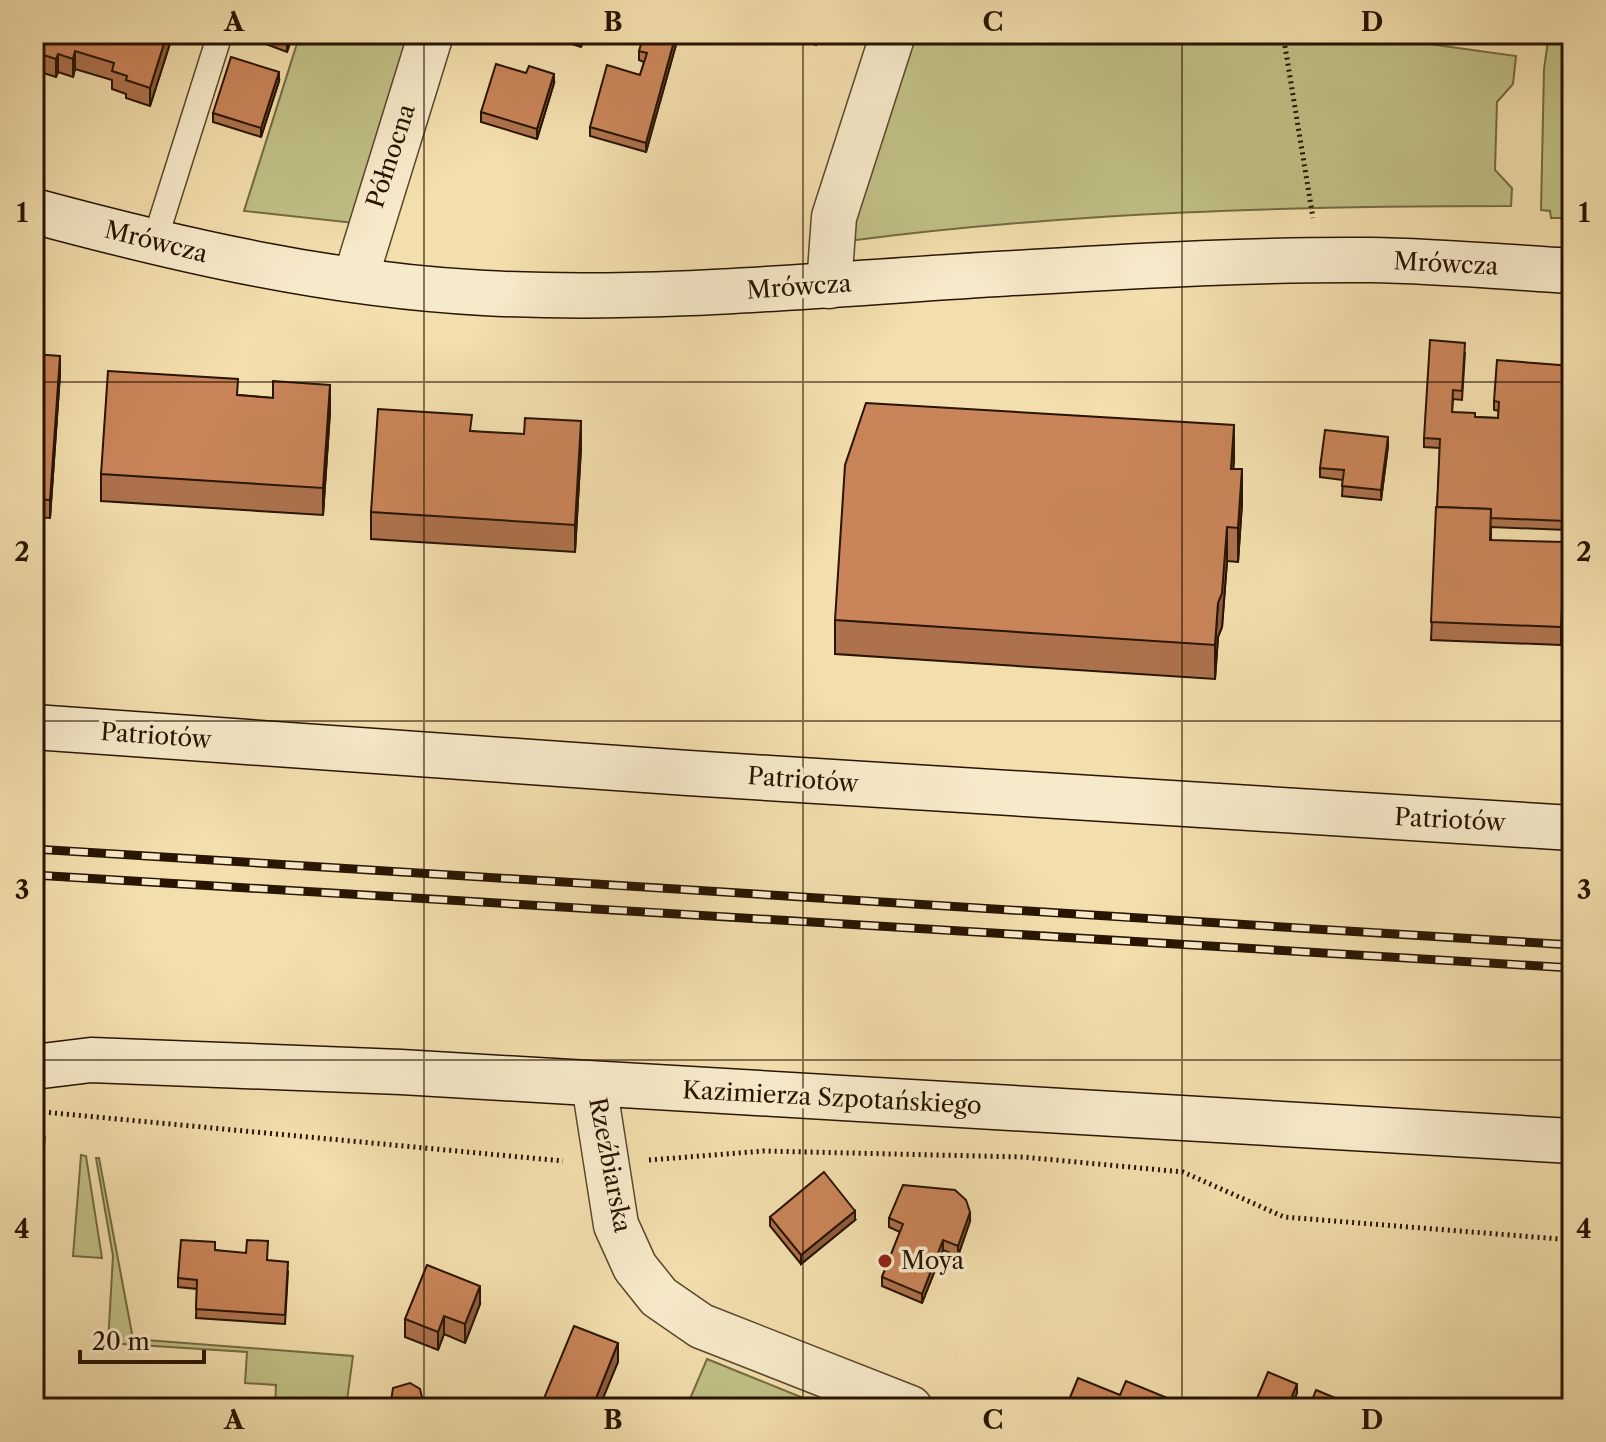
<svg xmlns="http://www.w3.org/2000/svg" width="1606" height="1442" viewBox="0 0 1606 1442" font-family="'Libre Caslon Text',serif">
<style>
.green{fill:#c0c086;stroke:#746a43;stroke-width:2}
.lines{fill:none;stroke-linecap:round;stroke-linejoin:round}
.lane-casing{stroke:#5b462b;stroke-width:27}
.street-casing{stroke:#5b462b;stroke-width:47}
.secondary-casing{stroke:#281400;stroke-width:47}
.path{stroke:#281400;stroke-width:5;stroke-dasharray:2 4;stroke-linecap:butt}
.lane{stroke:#f7eaca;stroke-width:24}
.street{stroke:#f7eaca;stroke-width:44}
.secondary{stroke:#f7eaca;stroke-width:44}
.rail-casing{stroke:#281400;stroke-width:9}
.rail{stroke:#f7eaca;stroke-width:6;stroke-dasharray:18;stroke-linecap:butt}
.wall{fill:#ad724d;stroke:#281400;stroke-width:2}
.shaded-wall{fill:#8d5c3e;stroke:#281400;stroke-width:2}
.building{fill:#c98459;stroke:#281400;stroke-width:2}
.grid{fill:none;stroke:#281400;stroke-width:2;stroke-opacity:0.55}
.poi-dot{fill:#8f2418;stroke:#f7eaca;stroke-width:3}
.labels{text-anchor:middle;stroke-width:7;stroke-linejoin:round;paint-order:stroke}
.street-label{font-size:24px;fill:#281400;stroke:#f7eaca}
.poi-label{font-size:24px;fill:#281400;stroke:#f7eaca;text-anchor:start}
.neatline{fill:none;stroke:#281400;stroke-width:3}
.grid-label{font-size:26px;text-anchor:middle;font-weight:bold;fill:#281400}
</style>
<rect width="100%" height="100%" fill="#f3dead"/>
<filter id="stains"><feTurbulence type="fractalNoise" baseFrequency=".0025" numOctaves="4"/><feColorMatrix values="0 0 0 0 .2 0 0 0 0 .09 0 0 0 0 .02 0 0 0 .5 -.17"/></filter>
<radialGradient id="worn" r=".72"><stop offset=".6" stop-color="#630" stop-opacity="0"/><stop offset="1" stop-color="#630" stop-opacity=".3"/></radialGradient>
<g class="green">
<path d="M300 34H410L354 223 244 211Z"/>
<path d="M910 34H1357L1516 56 1513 84 1497 102 1495 170 1512 188 1511 206C1289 206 1077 212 856 240L847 230Z"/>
<path d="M1549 34H1572V218H1551L1550 211 1541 210 1544 69Z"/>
<path d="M34 1135 45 1137 34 1235Z"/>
<path d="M81 1155 86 1156 102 1258 73 1256Z"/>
<path d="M96 1158H99L133 1339 353 1356 346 1408H275L276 1385 245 1383 247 1352 108 1343 113 1256Z"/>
<path d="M707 1359 828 1408H686Z"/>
</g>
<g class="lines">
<defs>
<path id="lane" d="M154 243 220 34"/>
<g id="street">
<path d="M355 280 431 34"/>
<path d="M829 286 834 217 893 34"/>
<path d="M594 1084 616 1225 635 1267 659 1297 701 1326 910 1408"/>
</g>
<g id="secondary">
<path d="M34 211C182 251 331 285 484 293 656 302 826 284 997 274 1121 267 1246 259 1370 260 1437 261 1505 267 1572 271"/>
<path d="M34 727 688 773 1572 828"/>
<path d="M34 1067 91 1060 401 1072 1572 1141"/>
</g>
</defs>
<use href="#lane" class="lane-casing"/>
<use href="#street" class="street-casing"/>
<use href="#secondary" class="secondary-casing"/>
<g class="path">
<path d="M1283 34 1313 218"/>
<path d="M43 1112 563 1161"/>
<path d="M649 1160 764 1151 1023 1157 1183 1172 1284 1217 1572 1240"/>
</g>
<use href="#lane" class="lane"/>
<use href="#street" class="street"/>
<use href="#secondary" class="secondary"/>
<defs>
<g id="rail">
<path d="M34 849 1572 945"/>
<path d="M34 875 1572 968"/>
</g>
</defs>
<use href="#rail" class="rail-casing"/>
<use href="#rail" class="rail"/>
</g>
<g class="wall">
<path d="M38 34H173L150 106 126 98V94L112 89V80L75 69 73 77 58 72 56 77 34 70V46Z"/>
<path d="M267 34H293L287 52 266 44Z"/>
<path d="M550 34H585L581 47 550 37Z"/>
<path d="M596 34H611L609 38Z"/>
<path d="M677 34V41L646 152 590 136V127L640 75 644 62 639 60V51Z"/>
<path d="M783 34H819L816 45Z"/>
<path d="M279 81 261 137 213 122V113Z"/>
<path d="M554 83 537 139 481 122V112Z"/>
<path d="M1465 352 1462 400 1453 399 1452 412 1475 417 1498 418 1499 411 1494 410V401L1572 366 1566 530 1491 527V540L1565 561 1561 645 1431 640 1440 448 1424 447V438Z"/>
<path d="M34 354 60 374 50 518 34 517Z"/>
<path d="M238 395 273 398 330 412 323 515 101 501V474Z"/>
<path d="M472 431 581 448 575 552 371 539V512Z"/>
<path d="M1388 446 1381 500 1342 496 1343 480 1320 477V468Z"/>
<path d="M1234 459 1233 469 1242 503 1238 562 1227 561 1222 627 1218 637 1215 679 835 654V620Z"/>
<path d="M770 1217 855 1220 801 1264 770 1226Z"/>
<path d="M889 1218 970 1221 958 1256 943 1250 922 1303 882 1286V1277L900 1232 889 1227Z"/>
<path d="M215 1250 267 1260 288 1271 285 1324 196 1318 197 1289 178 1287V1278Z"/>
<path d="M480 1304 465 1343 444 1334 438 1350 405 1337V1319Z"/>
</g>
<g class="shaded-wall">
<path d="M167 34H173L150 106V88Z"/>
<path d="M290 34H293L287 52V42Z"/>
<path d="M582 34H585L581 47V38Z"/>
<path d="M676 34 677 41 646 152V143Z"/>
<path d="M816 34H819L816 45Z"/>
<path d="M75 51V69L73 77V59Z"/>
<path d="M58 54V72L56 77V59Z"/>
<path d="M279 72V81L261 137V128Z"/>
<path d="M554 74V83L537 139V129Z"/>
<path d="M60 356V374L50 518V500Z"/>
<path d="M330 385V412L323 515V488Z"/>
<path d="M581 421V448L575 552V525Z"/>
<path d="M1234 425V459L1231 503V469Z"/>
<path d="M1388 437V446L1381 500V490Z"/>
<path d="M1242 469V503L1238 562V528Z"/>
<path d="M1227 527V561L1222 627 1218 637 1215 679V645L1218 603Z"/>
<path d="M1565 542V561L1561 645V627Z"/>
<path d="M855 1211V1220L801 1264V1255Z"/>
<path d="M970 1212V1221L958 1256V1246Z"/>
<path d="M943 1240V1250L922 1303V1294Z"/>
<path d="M480 1286V1304L465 1343V1324Z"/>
<path d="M444 1316V1334L438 1350V1332Z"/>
<path d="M618 1343V1362L599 1408H592Z"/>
<path d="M1297 1384V1393L1291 1408H1287Z"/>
</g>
<g class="building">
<path d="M38 34H167L150 88 126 80 127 76 112 71 114 63 75 51 73 59 58 54 56 59 34 52V46Z"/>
<path d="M267 34H290L287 42 266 35Z"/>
<path d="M568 34H582L581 38Z"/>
<path d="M644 34H676L646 143 590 127 607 65 640 75 647 53 639 51Z"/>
<path d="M231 57 279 72 261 128 213 113Z"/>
<path d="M496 64 526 73 529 66 554 74 537 129 481 112Z"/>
<path d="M1430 340 1465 343 1462 391 1453 390 1452 412 1475 413V417L1498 418 1499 402 1494 401 1497 360 1572 366V446L1566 521 1491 518V509L1437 507 1440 439 1424 438Z"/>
<path d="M34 354 60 356 50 500 34 499Z"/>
<path d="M108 371 238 379 237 395 273 398V381L330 385 323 488 101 474Z"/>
<path d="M866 403 1234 425 1231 469H1242L1238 528 1227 527 1222 593 1218 603 1215 645 835 620 845 465Z"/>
<path d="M378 409 472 415 470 431 524 434 525 418 581 421 575 525 371 512Z"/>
<path d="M1325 430 1388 437 1381 490 1342 486 1344 470 1320 468Z"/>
<path d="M1436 507 1491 509 1490 540 1565 542 1561 627 1431 622Z"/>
<path d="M824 1172 855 1211 801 1255 770 1217Z"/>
<path d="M903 1185 955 1190 966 1200 970 1212 958 1246 943 1240 922 1294 882 1277 903 1224 889 1218Z"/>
<path d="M181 1240 215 1242V1250L246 1253 247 1240 268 1241 267 1260 288 1262 285 1315 196 1309 197 1280 178 1278Z"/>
<path d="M427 1265 480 1286 465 1324 444 1316 438 1332 405 1319Z"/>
<path d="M574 1326 618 1343 592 1408H540Z"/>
<path d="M1268 1372 1297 1384 1287 1408H1253Z"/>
<path d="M1078 1378 1120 1395 1126 1381 1187 1406 1186 1408H1069L1066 1407Z"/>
<path d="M410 1383 420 1389 424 1406 451 1408H390L393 1388Z"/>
<path d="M1316 1390 1357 1407V1408H1309Z"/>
</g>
<path class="grid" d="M424 34V1408M803 34V1408M1182 34V1408M34 382H1572M34 721H1572M34 1060H1572"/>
<circle class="poi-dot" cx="885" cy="1261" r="8"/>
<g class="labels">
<g class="street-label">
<text transform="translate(391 156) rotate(-72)" y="8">Północna</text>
<text transform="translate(156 242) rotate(14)" y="8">Mrówcza</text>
<text transform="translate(1446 264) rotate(3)" y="8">Mrówcza</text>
<text transform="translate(799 287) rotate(-4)" y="8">Mrówcza</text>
<text transform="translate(156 736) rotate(4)" y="8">Patriotów</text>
<text transform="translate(803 780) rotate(4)" y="8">Patriotów</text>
<text transform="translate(1450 820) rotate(3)" y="8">Patriotów</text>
<text transform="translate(832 1098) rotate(3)" y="8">Kazimierza Szpotańskiego</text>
<text transform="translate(610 1165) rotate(79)" y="8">Rzeźbiarska</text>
</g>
<g class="poi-label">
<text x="901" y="1269">Moya</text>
</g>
</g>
<rect width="1606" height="1442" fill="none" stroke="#f3dead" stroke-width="88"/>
<path d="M80 1350v12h124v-12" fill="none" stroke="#281400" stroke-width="4"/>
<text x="92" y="1350" font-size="24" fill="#281400" stroke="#f7eaca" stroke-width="6" paint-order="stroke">20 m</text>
<rect x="44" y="44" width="1518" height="1354" class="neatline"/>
<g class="grid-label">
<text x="234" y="31">A</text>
<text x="613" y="31">B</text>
<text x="993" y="31">C</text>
<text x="1372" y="31">D</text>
<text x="22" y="222">1</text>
<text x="1584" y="222">1</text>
<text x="22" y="561">2</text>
<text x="1584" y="561">2</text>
<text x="22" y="899">3</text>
<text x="1584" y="899">3</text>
<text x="22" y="1238">4</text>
<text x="1584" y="1238">4</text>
<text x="234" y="1429">A</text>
<text x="613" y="1429">B</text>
<text x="993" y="1429">C</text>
<text x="1372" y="1429">D</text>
</g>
<rect width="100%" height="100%" filter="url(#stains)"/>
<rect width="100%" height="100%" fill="url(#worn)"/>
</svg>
